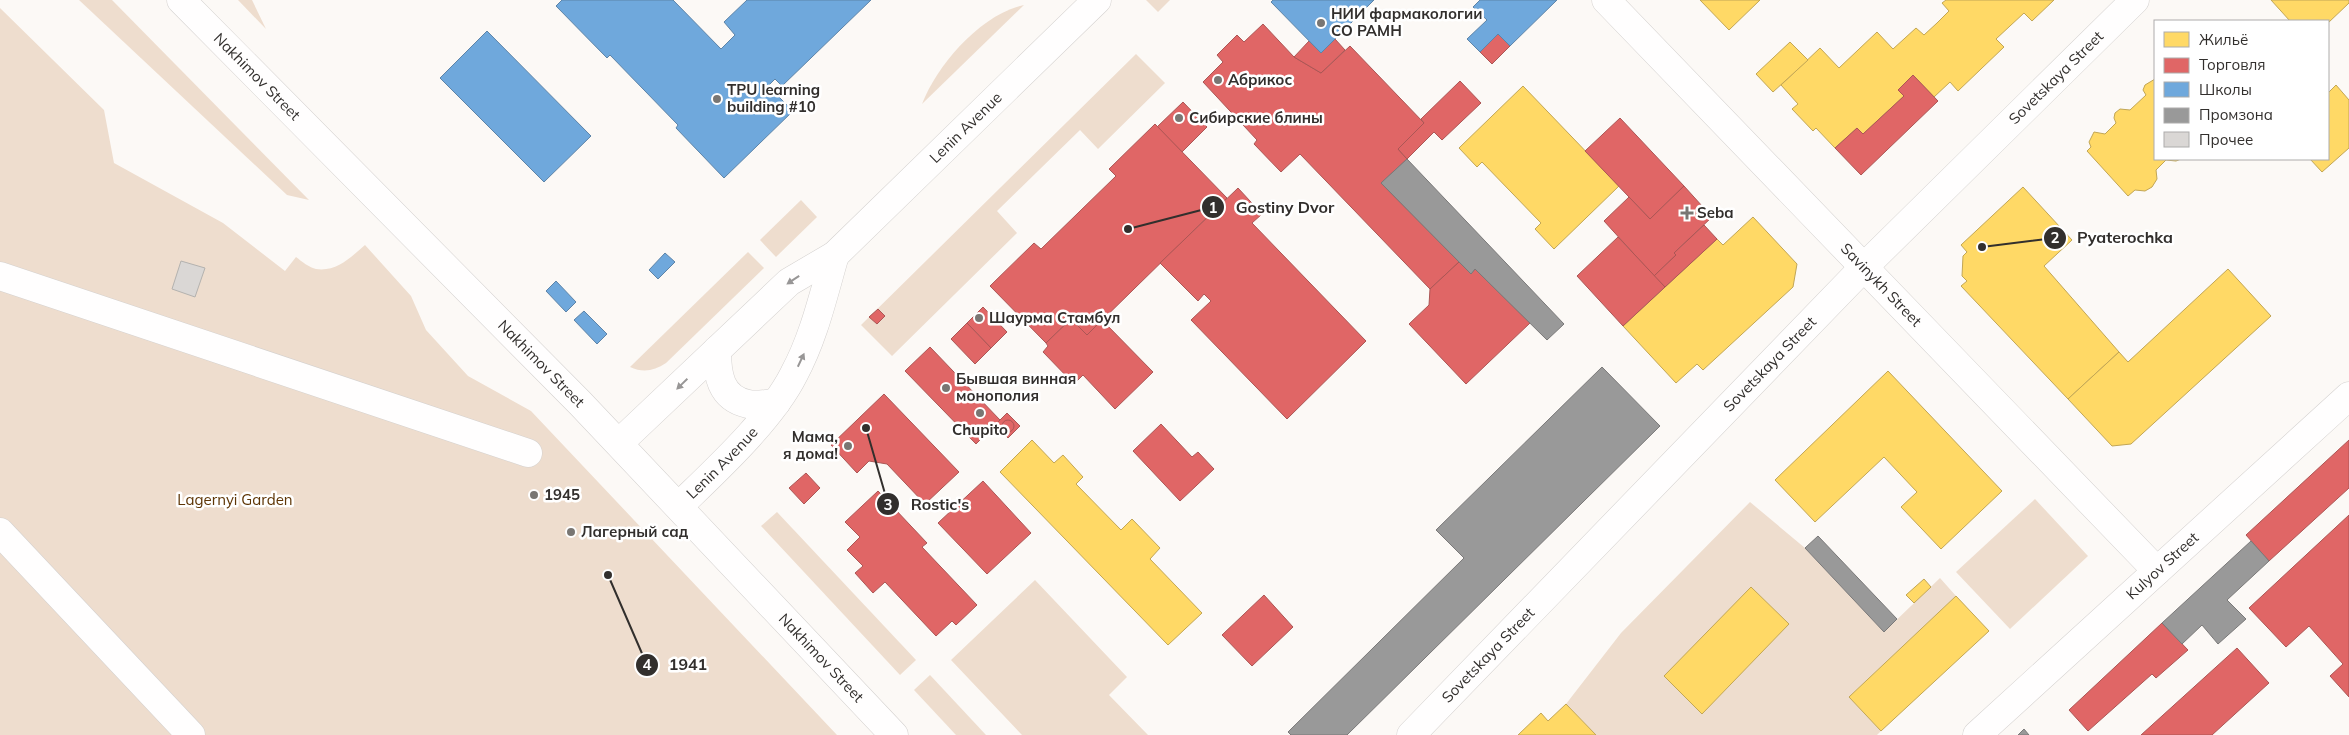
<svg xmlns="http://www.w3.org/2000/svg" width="2349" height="735" viewBox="0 0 2349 735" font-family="Mulish,sans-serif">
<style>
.green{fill:#eeddce}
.homes{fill:#ffd966;stroke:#c2a655}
.shops{fill:#e06666;stroke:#ac5655}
.schools{fill:#6fa8dc;stroke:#5d84a8}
.industry{fill:#999;stroke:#7a7979}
.building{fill:#dad7d5;stroke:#b4b2af}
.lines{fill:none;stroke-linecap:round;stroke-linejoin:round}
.street-casing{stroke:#d4d1cf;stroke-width:29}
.secondary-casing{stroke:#d4d1cf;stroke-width:29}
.primary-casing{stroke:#d4d1cf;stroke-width:29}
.street{stroke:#fffefe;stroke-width:28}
.secondary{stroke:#fffefe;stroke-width:28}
.primary{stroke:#fffefe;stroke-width:28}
.oneway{fill:#989696}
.poi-dot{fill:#797673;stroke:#fff;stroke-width:2}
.labels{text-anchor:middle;stroke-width:5;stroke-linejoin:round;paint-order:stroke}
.poi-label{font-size:15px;font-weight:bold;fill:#322f2d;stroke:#fff;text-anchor:start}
.street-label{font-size:15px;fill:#322f2d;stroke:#fff}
.park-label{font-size:15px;fill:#5e3505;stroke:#fff}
.leader{fill:none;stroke:#322f2d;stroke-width:2}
.callout-dot{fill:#322f2d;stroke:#fff;stroke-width:2}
.mark-label{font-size:15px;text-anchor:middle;font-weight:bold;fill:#fff}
.callout-label{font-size:16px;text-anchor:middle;font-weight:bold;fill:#322f2d;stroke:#fff;stroke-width:5;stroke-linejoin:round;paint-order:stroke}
</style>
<rect width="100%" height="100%" fill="#fcf9f6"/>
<g class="green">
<path d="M79 0H112L309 200 287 195Z"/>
<path d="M238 0H252L266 29Z"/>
<path d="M1146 0H1170L1158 12Z"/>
<path d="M1024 5 922 104C937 65 981 14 1024 5Z"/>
<path d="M0 8 104 110 114 163 223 223 285 271 296 257C301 261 310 268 316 269 337 272 351 257 365 245L411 296 426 330 468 376 531 411 837 735H0Z"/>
<path d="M1136 54 1165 83 1098 149 1080 130 997 211 1017 233 892 356 861 325Z"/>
<path d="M801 200 817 217 776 257 760 240Z"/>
<path d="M748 252 764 268 666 363C654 371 643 373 630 367Z"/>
<path d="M2035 499 2088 556 2010 629 1956 572Z"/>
<path d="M1750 502 1805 548 1884 632 1940 578 1956 596 1849 697 1881 731 1877 735H1596L1566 704 1621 633Z"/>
<path d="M777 512 916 660 900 675 761 526Z"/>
<path d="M1035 580 1127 677 1109 695 1148 735H1022L951 660Z"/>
<path d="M930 675 986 735H956L914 690Z"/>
</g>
<g class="homes">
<path d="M1700 0H1760L1729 30Z"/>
<path d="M1946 0H2054L2032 21 2024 13 1996 39 2004 47 1958 91 1950 82 1934 97 1913 75 1898 90 1904 96 1863 134 1857 128 1835 148 1816 128 1813 131 1792 109 1798 104 1781 85 1820 48 1839 68 1877 32 1893 49 1916 28 1924 35 1937 23 1949 11 1942 3Z"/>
<path d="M2271 0H2349V3L2328 23V21H2290Z"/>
<path d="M1790 42 1808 60 1773 92 1756 74Z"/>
<path d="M2155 79V159H2181L2176 161 2166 160 2156 170 2157 179 2152 187 2145 191 2135 190 2128 196 2087 151 2091 147 2089 142 2094 132 2105 134 2116 123 2114 118 2115 113 2120 109 2130 110 2146 95 2143 90 2145 85Z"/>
<path d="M2336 85 2349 100V148L2322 172 2310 159H2328V93Z"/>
<path d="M1523 86 1619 186 1554 249 1535 229 1541 223 1482 162 1477 167 1459 148Z"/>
<path d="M2023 187 2072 240 2044 266 2119 352 2068 399 1961 286 1967 281 1962 276 1963 256 1967 252 1961 245Z"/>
<path d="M1753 217 1797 264 1793 287 1703 370 1697 364 1676 383 1623 326 1717 239 1723 245Z"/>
<path d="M2228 269 2271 316 2131 444 2112 446 2068 399 2119 352 2128 362Z"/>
<path d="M1888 371 2002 491 1941 549 1901 507 1917 492 1884 457 1815 522 1775 480Z"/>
<path d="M1032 440 1054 463 1063 455 1083 477 1076 484 1121 530 1132 519 1160 548 1150 559 1202 613 1168 645 1000 472Z"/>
<path d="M1924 579 1931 587 1914 603 1906 595Z"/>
<path d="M1751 587 1789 624 1702 714 1664 676Z"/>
<path d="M1956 596 1989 631 1881 731 1849 697Z"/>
<path d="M1566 704 1596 735H1518L1541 713 1548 721Z"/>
</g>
<g class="shops">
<path d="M1263 24 1294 57 1321 73 1350 46 1424 123 1398 149 1407 159 1381 183 1459 262 1430 289 1300 154 1281 172 1254 144 1257 140 1203 82 1223 62 1217 55 1237 35 1244 42Z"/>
<path d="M1498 34 1510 46 1492 64 1480 52Z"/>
<path d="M1335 39 1345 50 1321 73 1294 57 1309 41 1321 53Z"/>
<path d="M1913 75 1938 101 1861 175 1835 148 1857 128 1863 134 1904 96 1898 90Z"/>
<path d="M1460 81 1481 103 1442 140 1434 132 1407 159 1398 149 1424 123 1421 119Z"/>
<path d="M1183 102 1207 127 1182 152 1157 127Z"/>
<path d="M1620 118 1684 186 1650 219 1585 151Z"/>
<path d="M1155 124 1227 198 1087 335 1071 319 1046 343 990 286 1034 243 1041 249 1116 176 1109 169Z"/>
<path d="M1684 186 1712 217 1674 253 1676 255 1654 276 1604 221 1629 197 1650 219Z"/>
<path d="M1238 188 1262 214 1252 223 1366 341 1287 419 1191 320 1211 301 1204 294 1198 301 1160 263Z"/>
<path d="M1704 225 1717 239 1665 287 1654 276 1676 255 1674 253Z"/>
<path d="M1618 237 1665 287 1623 326 1577 276Z"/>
<path d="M1459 262 1471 274 1475 269 1530 323 1466 384 1409 324 1429 305 1430 289Z"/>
<path d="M983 307 1007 332 991 348 967 323Z"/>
<path d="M878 309 885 316 877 324 869 317Z"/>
<path d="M1071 319 1087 335 1102 320 1153 372 1115 409 1083 375 1074 384 1043 352 1048 346 1046 343Z"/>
<path d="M967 323 991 348 975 364 951 339Z"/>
<path d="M930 347 1000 420 976 444 905 371Z"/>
<path d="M884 394 959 472 925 504 887 464 869 461 857 473 831 445Z"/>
<path d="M1007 413 1020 426 1008 438 995 425Z"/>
<circle cx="1008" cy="426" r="6"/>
<path d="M1161 424 1192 457 1198 452 1214 469 1180 501 1133 451Z"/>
<path d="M2349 440V488L2269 561 2246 535Z"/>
<path d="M806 473 820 488 804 504 789 488Z"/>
<path d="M983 481 1031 533 987 574 938 523Z"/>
<path d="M878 491 927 543 922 547 977 605 956 625 952 621 936 636 885 582 873 593 855 573 863 566 847 550 860 537 845 522Z"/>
<path d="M2349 515V697L2330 676 2343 664 2309 626 2286 647 2249 608Z"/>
<path d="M1264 595 1293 627 1252 666 1222 635Z"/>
<path d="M2162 623 2188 650 2156 678 2152 674 2088 731 2069 710Z"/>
<path d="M2237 648 2269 683 2212 735H2141Z"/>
</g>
<g class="schools">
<path d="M562 0H673L721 49 735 35 724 22 747 0H871L782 86 775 79 768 86 793 111 724 178 676 128 678 125 610 55 607 58 556 6Z"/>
<path d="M1273 0H1374L1321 53 1271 2Z"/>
<path d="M1480 0H1557L1510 46 1498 34 1480 52 1467 39 1487 20 1473 7Z"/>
<path d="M487 31 591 136 544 182 440 78Z"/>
<path d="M665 253 675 262 658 279 649 270Z"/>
<path d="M556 281 576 302 566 312 546 291Z"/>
<path d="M584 311 607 334 597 344 574 320Z"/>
</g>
<g class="industry">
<path d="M1407 159 1564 324 1547 340 1475 269 1471 274 1381 183Z"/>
<path d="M1602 367 1660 426 1347 735H1291L1288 732 1464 558 1436 530Z"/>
<path d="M1818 536 1897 619 1884 632 1805 548Z"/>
<path d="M2251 541 2269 561 2227 600 2246 619 2218 644 2202 625 2182 644 2162 623Z"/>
<path d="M2024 729 2029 735H2018Z"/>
</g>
<path class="building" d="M181 261 205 268 195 297 172 289Z"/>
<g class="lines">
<defs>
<g id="street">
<path id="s1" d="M1606 0 2157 571"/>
<path d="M0 276 528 453"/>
<path d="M0 532 191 735"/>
<path id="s2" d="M1977 735 2349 396"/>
</g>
<g id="secondary">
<path id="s3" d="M1411 735 1865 266 2135 0"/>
</g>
<g id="primary">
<path id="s4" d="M181 0 580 403 894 735"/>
<path d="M717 350C717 374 720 398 748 404 757 406 768 403 776 403"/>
<path id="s5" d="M619 443 789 282 835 255 1097 0"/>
<path id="s6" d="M679 506C716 470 771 420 794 374 814 337 823 296 835 255"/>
</g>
</defs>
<use href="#street" class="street-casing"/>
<use href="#secondary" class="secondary-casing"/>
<use href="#primary" class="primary-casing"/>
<use href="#street" class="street"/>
<use href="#secondary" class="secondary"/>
<use href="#primary" class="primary"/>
</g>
<defs><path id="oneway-solid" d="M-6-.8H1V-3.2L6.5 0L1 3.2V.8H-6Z" transform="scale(1.25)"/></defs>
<g class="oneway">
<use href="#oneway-solid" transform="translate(793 280) rotate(146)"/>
<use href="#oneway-solid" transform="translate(801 360) rotate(-65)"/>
<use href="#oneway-solid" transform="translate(682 384) rotate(136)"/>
</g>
<g class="poi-dot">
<circle cx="1321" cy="23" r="5"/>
<circle cx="1218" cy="80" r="5"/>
<circle cx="717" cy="99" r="5"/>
<circle cx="1179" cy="118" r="5"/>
<path d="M1684.5 205.5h5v5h5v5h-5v5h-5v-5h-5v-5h5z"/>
<circle cx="979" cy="318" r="5"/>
<circle cx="946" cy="388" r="5"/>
<circle cx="980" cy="413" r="5"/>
<circle cx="848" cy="446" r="5"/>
<circle cx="534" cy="495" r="5"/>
<circle cx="571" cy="532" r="5"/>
</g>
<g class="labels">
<g class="poi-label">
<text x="1331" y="19">НИИ фармакологии<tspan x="1331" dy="17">СО РАМН</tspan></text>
<text x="1228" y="85">Абрикос</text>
<text x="727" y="95">TPU learning<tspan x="727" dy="17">building #10</tspan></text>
<text x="1189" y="123">Сибирские блины</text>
<text x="1697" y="218">Seba</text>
<text x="989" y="323">Шаурма Стамбул</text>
<text x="956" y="384">Бывшая винная<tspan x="956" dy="17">монополия</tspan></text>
<text x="980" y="435" text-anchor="middle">Chupito</text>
<text x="838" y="442" text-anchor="end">Мама,<tspan x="838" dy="17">я дома!</tspan></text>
<text x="544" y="500">1945</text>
<text x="581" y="537">Лагерный сад</text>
</g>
<g class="street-label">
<text dy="5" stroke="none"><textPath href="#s4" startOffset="108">Nakhimov Street</textPath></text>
<text dy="5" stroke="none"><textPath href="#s3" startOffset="921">Sovetskaya Street</textPath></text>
<text dy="5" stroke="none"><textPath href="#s5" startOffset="470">Lenin Avenue</textPath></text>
<text dy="5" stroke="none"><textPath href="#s1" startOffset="396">Savinykh Street</textPath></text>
<text dy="5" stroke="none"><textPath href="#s4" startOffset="512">Nakhimov Street</textPath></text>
<text dy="5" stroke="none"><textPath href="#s3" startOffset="516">Sovetskaya Street</textPath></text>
<text dy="5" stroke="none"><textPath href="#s6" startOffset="61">Lenin Avenue</textPath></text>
<text dy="5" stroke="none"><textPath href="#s2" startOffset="251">Kulyov Street</textPath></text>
<text dy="5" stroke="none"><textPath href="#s3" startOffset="111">Sovetskaya Street</textPath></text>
<text dy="5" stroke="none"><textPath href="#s4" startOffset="918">Nakhimov Street</textPath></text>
</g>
<g class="park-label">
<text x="235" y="505">Lagernyi Garden</text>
</g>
</g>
<path class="leader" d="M1128 229L1213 207M1982 247L2055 238M866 428L888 504M608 575L647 665"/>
<g class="callout-dot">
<circle cx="1128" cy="229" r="5"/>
<circle cx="1982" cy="247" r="5"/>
<circle cx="866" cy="428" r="5"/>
<circle cx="608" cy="575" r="5"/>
<circle cx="1213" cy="207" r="12"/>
<circle cx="2055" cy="238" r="12"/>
<circle cx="888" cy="504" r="12"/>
<circle cx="647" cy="665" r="12"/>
</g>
<g class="mark-label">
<text x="1213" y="213">1</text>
<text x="2055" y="243">2</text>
<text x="888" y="510">3</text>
<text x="647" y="670">4</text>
</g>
<g class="callout-label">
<text x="1285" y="213">Gostiny Dvor</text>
<text x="2125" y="243">Pyaterochka</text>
<text x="940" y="510">Rostic's</text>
<text x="688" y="670">1941</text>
</g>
<rect x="2154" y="20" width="175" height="140" fill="#ffffff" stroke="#adacab"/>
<rect x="2164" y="32" width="25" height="15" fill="#ffd966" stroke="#adacab"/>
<text x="2199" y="45" font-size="15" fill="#322f2d">Жильё</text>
<rect x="2164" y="58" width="25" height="15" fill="#e06666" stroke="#adacab"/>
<text x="2199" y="70" font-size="15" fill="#322f2d">Торговля</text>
<rect x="2164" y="82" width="25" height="15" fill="#6fa8dc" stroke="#adacab"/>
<text x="2199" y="95" font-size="15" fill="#322f2d">Школы</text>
<rect x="2164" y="108" width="25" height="15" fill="#999999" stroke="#adacab"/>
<text x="2199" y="120" font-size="15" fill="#322f2d">Промзона</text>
<rect x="2164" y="132" width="25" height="15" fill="#dad7d5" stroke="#adacab"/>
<text x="2199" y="145" font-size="15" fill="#322f2d">Прочее</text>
</svg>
